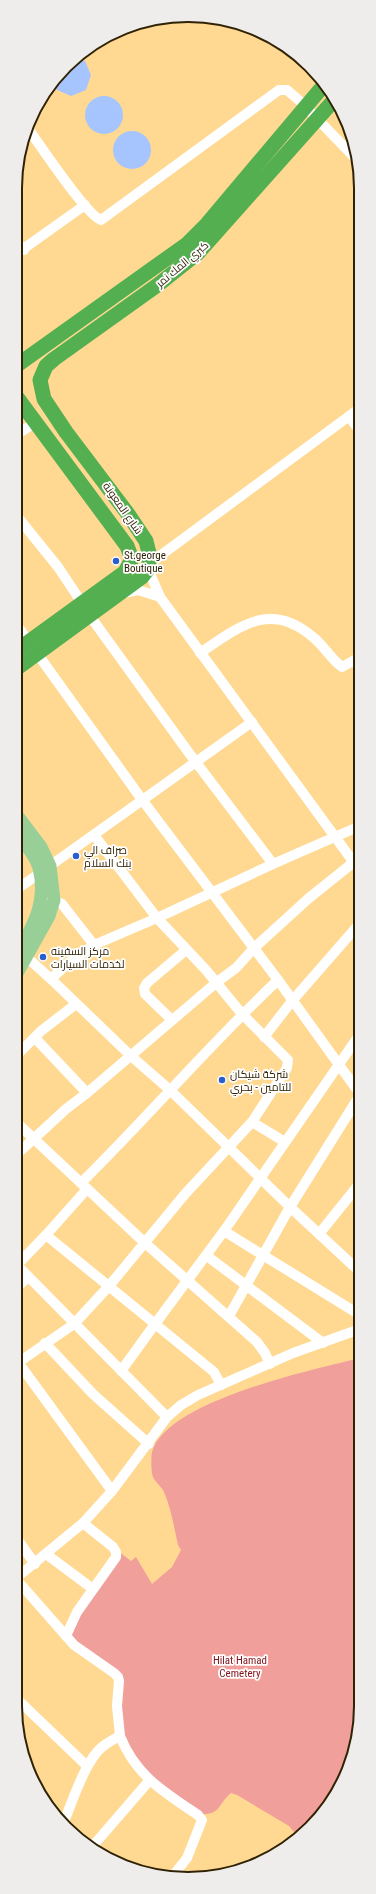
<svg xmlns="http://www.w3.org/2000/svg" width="376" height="1894" viewBox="0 0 376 1894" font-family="'Roboto Condensed',Cairo,sans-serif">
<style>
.green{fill:#f19f9b}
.water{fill:#a6c5ff}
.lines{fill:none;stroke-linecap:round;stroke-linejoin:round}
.minor{stroke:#fff;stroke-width:10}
.major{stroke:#98cf96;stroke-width:13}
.highway{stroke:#54af50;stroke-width:15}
.poi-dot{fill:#2a5ecc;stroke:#fff;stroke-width:1.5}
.labels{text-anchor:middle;stroke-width:3.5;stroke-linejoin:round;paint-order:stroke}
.street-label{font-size:11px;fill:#302204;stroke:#fff}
.poi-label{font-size:11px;fill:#302204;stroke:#fff;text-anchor:start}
.park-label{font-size:11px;fill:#811720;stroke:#fff}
.rim{fill:none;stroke:#302204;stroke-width:2}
</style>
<rect width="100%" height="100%" fill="#ffd992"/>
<path class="green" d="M360 1358V1728L343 1783 299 1838 289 1826 237 1795 231 1793C217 1805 221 1816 197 1814L146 1779 121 1742V1675L69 1639 67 1622 118 1551 131 1561 136 1557 152 1584 172 1567 181 1550 178 1545C174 1527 171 1508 164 1492 161 1486 155 1482 153 1477 151 1472 151 1458 152 1452 166 1401 312 1370 360 1358Z"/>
<g class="water">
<path d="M77 58 85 61 91 75 86 90 71 96 57 90 54 83Z"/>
<circle cx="104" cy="115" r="19"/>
<circle cx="132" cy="150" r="19"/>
</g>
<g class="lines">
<g class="minor">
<path d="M29 130C40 145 87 216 101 220L279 90H287L301 102 356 159"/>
<path d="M16 241 24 250"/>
<path d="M16 254 85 205"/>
<path d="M349 416 360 432"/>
<path d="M16 435 36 422"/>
<path d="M16 515 58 567 82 603"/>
<path d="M149 564 360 408"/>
<path d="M148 569 160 597 360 871"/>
<path d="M124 593 138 590 160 597"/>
<path d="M90 616 189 753 273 864"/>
<path d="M16 624 143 801 278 980 360 1094"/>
<path d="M200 653C240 626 271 600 314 638 324 646 331 659 342 667L360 657"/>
<path d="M354 661 360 669"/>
<path d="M16 890 252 722"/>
<path d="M47 897 62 904 94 945"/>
<path d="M21 952 51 979 131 1056 170 1090 290 1207 360 1272"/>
<path d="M51 979 67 964 94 945 157 918 273 864 360 826"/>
<path d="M172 1020 145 994 144 988 147 983 186 950"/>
<path d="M264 1037 292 1001 360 923"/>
<path d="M35 1038 87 1093"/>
<path d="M16 1056 41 1031 76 1004"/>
<path d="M16 1122 145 1243 257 1342 265 1353 270 1364"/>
<path d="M252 1122 285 1142"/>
<path d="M16 1155 66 1109 87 1093 217 982 236 968 254 948 309 898 354 862"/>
<path d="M81 1183C148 1117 209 1045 278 980"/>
<path d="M224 1231 360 1315"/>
<path d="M319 1234 360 1183"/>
<path d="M46 1235 87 1189"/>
<path d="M207 1256 323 1343"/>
<path d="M15 1263 167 1417"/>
<path d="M17 1265 46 1235 214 1372 221 1385"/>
<path d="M15 1289 28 1277"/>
<path d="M229 1316 290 1207 360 1095"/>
<path d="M45 1343 93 1394 149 1444"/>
<path d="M15 1358 112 1491"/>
<path d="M19 1362 74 1324 109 1286 185 1194 252 1122 287 1068 288 1060 242 1014 206 970 157 918 94 835"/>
<path d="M121 1371 155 1324 224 1231 360 1034"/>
<path d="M15 1536 35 1564"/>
<path d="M46 1554 93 1589"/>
<path d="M15 1579 83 1523 112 1491 167 1417 181 1405 198 1395 293 1353 360 1329"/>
<path d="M16 1579 74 1645 114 1673 118 1677 119 1681 117 1706 120 1736C114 1739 107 1743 102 1747 85 1761 72 1803 63 1824"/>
<path d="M66 1636 77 1612 116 1557V1552L113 1547 83 1523"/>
<path d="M15 1697 87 1766"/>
<path d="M120 1736C136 1776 164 1792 198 1815L202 1820 187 1858 172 1877"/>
<path d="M92 1847 149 1781"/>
</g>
<g class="major">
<path d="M16 957C32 927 48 903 39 868 36 855 23 842 16 831"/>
<path d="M16 975 49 916 54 900 50 866 41 847 16 814"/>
</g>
<g class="highway">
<path d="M16 366 187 244 206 225 324 85"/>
<path d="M16 651 125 572 132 559 127 546 16 396"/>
<path d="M16 669 142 577 148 569 150 557 146 541 128 514 66 432 44 399 40 380 46 366 54 359 159 284 198 253 335 99"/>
</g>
</g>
<g class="poi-dot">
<circle cx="116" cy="561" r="4"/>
<circle cx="76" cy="856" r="4"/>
<circle cx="43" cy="957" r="4"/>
<circle cx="222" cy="1080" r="4"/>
</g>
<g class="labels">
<g class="street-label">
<text transform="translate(182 264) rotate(-40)" y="4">كبري المك نمر</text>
<text transform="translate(123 508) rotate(55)" y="4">شارع المعونة</text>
</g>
<g class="poi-label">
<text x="124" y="559">St.george<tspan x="124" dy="13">Boutique</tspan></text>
<text x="84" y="854">صراف الي<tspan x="84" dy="13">بنك السلام</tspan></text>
<text x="51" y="955">مركز السفينه<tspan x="51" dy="13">لخدمات السيارات</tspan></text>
<text x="230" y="1078">شركة شيكان<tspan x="230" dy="13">للتامين - بحري</tspan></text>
</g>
<g class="park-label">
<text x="240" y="1664">Hilat Hamad<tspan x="240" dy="13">Cemetery</tspan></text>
</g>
</g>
<path d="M0 0H376V1894H0ZM188 22H188A166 166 0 0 1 354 188V1706A166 166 0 0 1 188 1872H188A166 166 0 0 1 22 1706V188A166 166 0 0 1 188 22Z" fill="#eeedeb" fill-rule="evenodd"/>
<path class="rim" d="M188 22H188A166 166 0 0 1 354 188V1706A166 166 0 0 1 188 1872H188A166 166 0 0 1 22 1706V188A166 166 0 0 1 188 22Z"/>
</svg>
